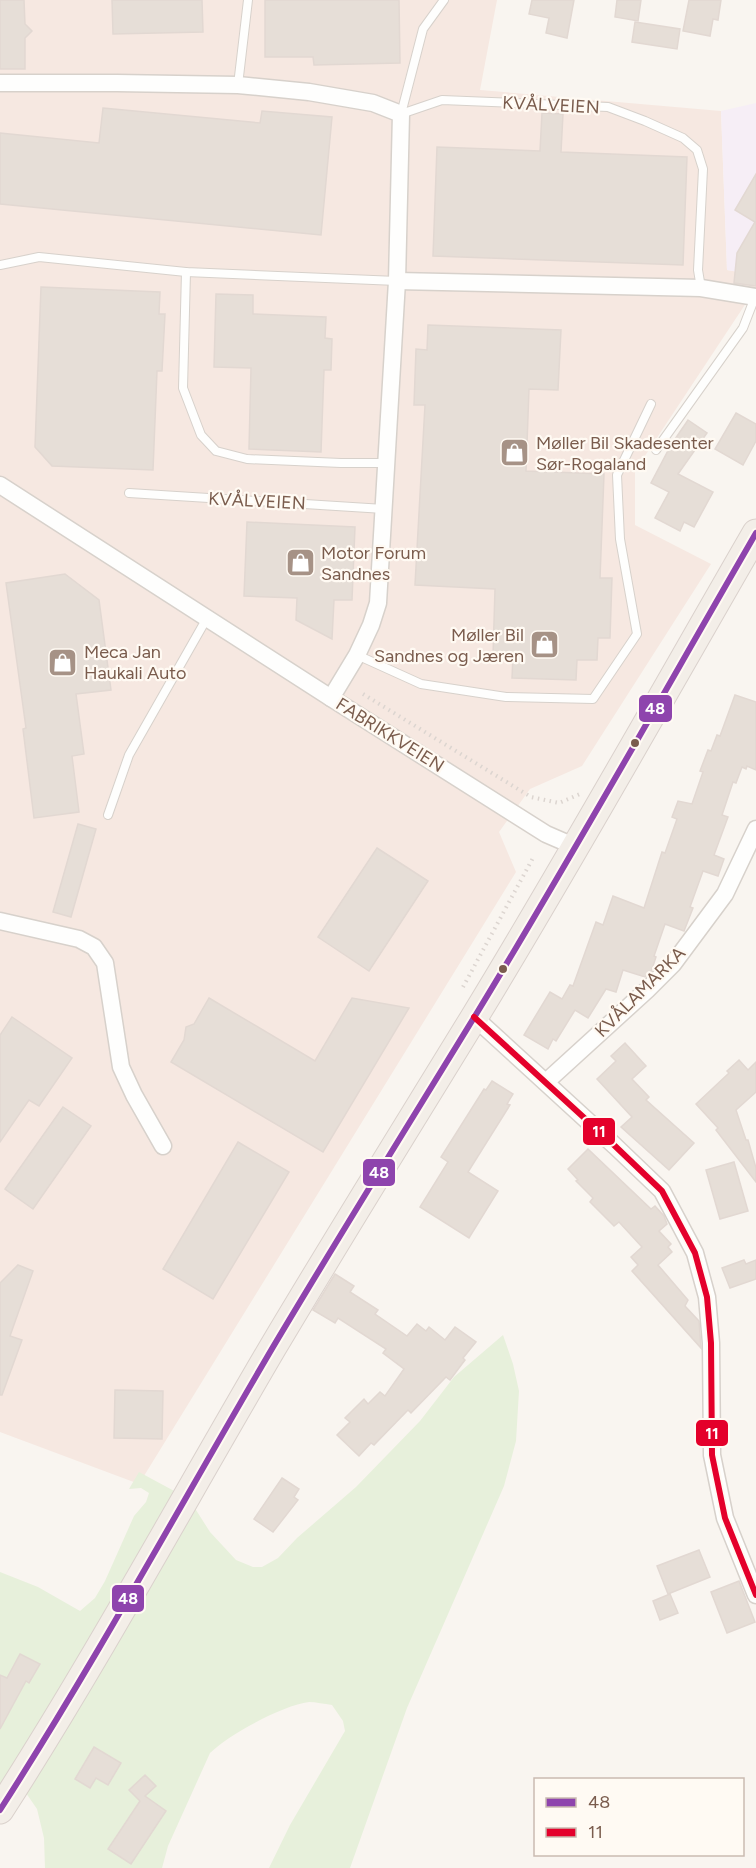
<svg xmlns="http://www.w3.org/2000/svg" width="756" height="1868" viewBox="0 0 756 1868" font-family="Figtree,sans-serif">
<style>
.commercial{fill:#f6e8e1}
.education{fill:#f6eef6}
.green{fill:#e7f0db}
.building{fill:#e6ded7;stroke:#e2d8d2;stroke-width:1.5}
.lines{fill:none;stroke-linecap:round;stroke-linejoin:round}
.lane-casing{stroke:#d7d1cb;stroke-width:10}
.street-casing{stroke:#d7d1cb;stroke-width:19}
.primary-casing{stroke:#dad1cc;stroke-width:29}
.path{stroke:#dcd5d0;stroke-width:4;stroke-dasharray:1.5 4.5;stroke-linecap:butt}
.lane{stroke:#fefefd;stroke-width:8}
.street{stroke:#fefefd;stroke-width:16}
.primary{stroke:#f3eee8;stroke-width:27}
.bus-1-casing{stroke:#fffaf3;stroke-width:10}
.bus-2-casing{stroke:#fffaf3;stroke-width:10}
.bus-1{stroke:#8e44ad;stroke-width:6}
.bus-2{stroke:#e4002b;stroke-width:6}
.bus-dot{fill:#7a5c4d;stroke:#fffaf3;stroke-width:2}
.labels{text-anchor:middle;stroke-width:4.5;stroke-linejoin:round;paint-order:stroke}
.street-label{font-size:18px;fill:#7a5c4d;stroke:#fffaf3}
.poi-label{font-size:18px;fill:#7a5c4d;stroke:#fffaf3;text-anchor:start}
.line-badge{stroke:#fffaf3;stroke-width:2}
.badge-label{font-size:16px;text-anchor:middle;font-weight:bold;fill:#fff}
</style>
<rect width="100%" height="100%" fill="#f9f5f0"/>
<path class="commercial" d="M0 0H497L480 90 721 111 727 270 756 275V288L635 471V525L711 564 582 766 530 789 499 832 516 872 139 1484 0 1432Z"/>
<path class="education" d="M756 103V275L727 270 721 111Z"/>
<path class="green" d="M503 1335 513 1364 519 1391 516 1441 504 1486 407 1708 350 1868H269L290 1825 345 1731 343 1721 332 1705C324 1704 316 1702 309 1702 283 1705 228 1735 210 1753L168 1846 162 1868H45L44 1838 37 1809 26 1793 0 1809V1572L38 1587 80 1611 95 1598 105 1581 134 1516 146 1502 149 1493 141 1488 129 1489 139 1472 189 1499 210 1532 236 1560 253 1567H262L278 1558 297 1538 356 1487 420 1421 454 1377Z"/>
<g class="building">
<path d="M0 0H24L25 24 32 31 25 38V69H0Z"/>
<path d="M112 0H202L203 32 113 34Z"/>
<path d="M265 0H399L400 63 314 65 313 57H265Z"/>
<path d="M532 0H574L567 38 546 33 549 18 529 14Z"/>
<path d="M617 0H641L638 21 615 17Z"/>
<path d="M689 0H721L718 20 713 19 710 36 683 31Z"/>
<path d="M635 22 680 29 677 49 632 42Z"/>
<path d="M103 108 260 123 262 111 332 117 321 235 0 204V133L99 143Z"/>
<path d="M542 113 563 114 561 152 687 157 683 265 433 256 437 147 540 151Z"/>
<path d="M756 174V286L734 283 737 253 755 222 735 210Z"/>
<path d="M41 287 160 292 159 314H165L162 371H157L153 470 52 466 35 447Z"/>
<path d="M216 294 253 295V314L326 317 325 338 332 339 331 370H324L321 452 249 449 251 368 214 367Z"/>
<path d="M428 325 561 330 558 390 529 389 526 471 604 474 600 578H612L610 638H598L597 660H577L576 680 512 678 513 657 493 656 495 589 415 585 425 405H414L416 349 427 350Z"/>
<path d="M736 413 756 424V441L743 465 715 449Z"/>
<path d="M688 420 707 433 678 474 713 492 694 527 684 522 680 531 655 518 669 492 651 483 671 445Z"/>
<path d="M247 522 355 527 352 600H334L332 639 296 620 297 598 244 596Z"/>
<path d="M65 574 99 600 111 690 76 694 84 754 72 756 79 812 34 818 23 729 26 728 6 583Z"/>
<path d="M735 695 756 702V770L747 766 746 769 742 767 736 783 733 782 722 815 728 817 714 855 724 859 718 876 703 871 690 907 693 908 684 931 665 924 654 956 656 957 651 972 645 977 623 970 616 992 606 989 588 1018 575 1010 556 1041 553 1039 548 1049 524 1035 550 992 562 999 570 985 573 986 596 922 603 925 613 896 644 908 662 852 665 853 677 819 672 817 678 801 692 804 703 772 700 771 708 750 711 751 717 735 720 736Z"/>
<path d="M78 824 96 829 71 917 53 912Z"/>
<path d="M377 848 428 881 369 971 318 937Z"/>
<path d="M209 998 315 1061 352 998 409 1008 323 1152 171 1062 184 1040 186 1027 194 1024Z"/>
<path d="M12 1017 72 1058 39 1106 29 1100 0 1142V1035Z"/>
<path d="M625 1043 646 1066 632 1079 649 1097 646 1100 694 1143 669 1170 621 1127 632 1117 597 1079 616 1061 611 1056Z"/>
<path d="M739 1060 748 1070 756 1062V1092L736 1110 746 1140H748L756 1168V1182L716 1130 718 1128 696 1104 729 1073 727 1071Z"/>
<path d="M492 1081 513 1094 507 1104 510 1105 468 1172 498 1191 469 1238 420 1207 448 1162 441 1157 484 1089 486 1090Z"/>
<path d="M63 1107 91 1126 33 1209 5 1189Z"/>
<path d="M238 1142 289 1172 213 1299 163 1269Z"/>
<path d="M588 1149 651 1209 655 1206 664 1216 667 1224 659 1231 671 1244 668 1247 672 1252 658 1265 688 1300 685 1306 699 1321 701 1348 632 1271 638 1265 631 1257 642 1247 619 1222 614 1226 590 1202 593 1198 576 1181 578 1180 568 1169Z"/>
<path d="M734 1162 748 1211 720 1219 706 1170Z"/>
<path d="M744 1260 746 1264 756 1260V1279L730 1288 722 1268Z"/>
<path d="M18 1265 33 1271 10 1336 22 1340 2 1395H0V1283Z"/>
<path d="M335 1274 354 1286 350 1292 378 1310 375 1314 407 1336 417 1324 426 1331 429 1327 445 1340 455 1327 476 1342 463 1358 465 1360 450 1380 446 1377 411 1413 408 1410 374 1445 371 1443 359 1456 337 1435 350 1422 345 1418 364 1399 368 1404 380 1392 385 1396 404 1369 383 1353 386 1349 338 1318 335 1323 313 1310Z"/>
<path d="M115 1390 163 1391 162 1439 114 1438Z"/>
<path d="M282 1478 299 1489 294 1497 298 1500 273 1532 254 1519Z"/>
<path d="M699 1550 710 1577 668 1594 657 1566Z"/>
<path d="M739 1581 755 1622 727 1633 711 1592Z"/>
<path d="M670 1594 678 1613 660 1620 653 1601Z"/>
<path d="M20 1654 40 1664 29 1683 26 1681 0 1729V1675L7 1678Z"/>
<path d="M94 1747 121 1763 108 1785 96 1778 90 1788 75 1779Z"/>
<path d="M145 1775 156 1786 145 1796 166 1811 131 1864 108 1849 140 1801 129 1790Z"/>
</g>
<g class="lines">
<defs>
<g id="lane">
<path d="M238 85 248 0"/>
<path d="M401 114 442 100 608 107 645 121 683 138 697 150 703 169 698 270 701 288"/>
<path d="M401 114 423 29 444 0"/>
<path d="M0 265 39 257 186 272 397 281"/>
<path d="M186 272 183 388 201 435 216 451 247 459 341 463H386"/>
<path d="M656 450 743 328 755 297"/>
<path d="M129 493 384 509"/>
<path d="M357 655 421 684 506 697 593 699 637 634 620 539 617 475 651 404"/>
<path d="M108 815 129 755 207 618"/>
</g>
<g id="street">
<path d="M0 83H117L238 85 309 92 373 103 401 114 397 281 378 603 371 625 357 655 331 698"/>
<path d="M397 281 701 288 756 297"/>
<path d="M0 485 331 698 546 834 576 847"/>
<path d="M0 921 79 939 94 947 105 963 121 1067 134 1095 163 1146"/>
<path d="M474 1017 615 1146 662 1191 695 1253 707 1297 711 1343 712 1455 725 1518 756 1595"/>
<path d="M546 1082 647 990 673 964 725 894 756 829"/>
</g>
<path id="primary" d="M0 1810C97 1659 182 1502 273 1347 339 1236 407 1127 475 1016 572 857 663 694 756 533"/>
</defs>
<use href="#lane" class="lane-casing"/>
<use href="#street" class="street-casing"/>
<use href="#primary" class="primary-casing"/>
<g class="path">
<path d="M363 694 531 797 559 803 580 794"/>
<path d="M463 987 534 856"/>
</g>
<use href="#lane" class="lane"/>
<use href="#street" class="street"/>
<use href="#primary" class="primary"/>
<defs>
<path id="bus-1" d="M0 1810C97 1659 182 1502 273 1347 339 1236 407 1127 475 1016 572 857 663 694 756 533"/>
<path id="bus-2" d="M474 1017 615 1146 662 1191 695 1253 707 1297 711 1343 712 1455 725 1518 756 1595"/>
</defs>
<use href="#bus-1" class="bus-1-casing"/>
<use href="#bus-2" class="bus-2-casing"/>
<use href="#bus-1" class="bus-1"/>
<use href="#bus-2" class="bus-2"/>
</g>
<defs>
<symbol id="shop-square" viewBox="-11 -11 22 22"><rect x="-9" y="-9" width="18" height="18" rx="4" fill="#a69286" stroke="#fffaf3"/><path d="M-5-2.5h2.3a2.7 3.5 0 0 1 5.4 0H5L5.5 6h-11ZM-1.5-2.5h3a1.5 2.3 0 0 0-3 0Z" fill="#fff"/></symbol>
</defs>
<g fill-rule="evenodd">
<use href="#shop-square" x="498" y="436" width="33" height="33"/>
<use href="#shop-square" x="284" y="546" width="33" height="33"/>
<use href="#shop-square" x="528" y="628" width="33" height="33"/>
<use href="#shop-square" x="46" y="646" width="33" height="33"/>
</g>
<g class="bus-dot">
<circle cx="635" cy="743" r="5"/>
<circle cx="503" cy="969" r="5"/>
</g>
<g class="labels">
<g class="street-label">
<text transform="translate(551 105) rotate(3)" y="6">KVÅLVEIEN</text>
<text transform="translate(257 501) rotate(3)" y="6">KVÅLVEIEN</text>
<text transform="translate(390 735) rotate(32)" y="6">FABRIKKVEIEN</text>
<text transform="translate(640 992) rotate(-45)" y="6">KVÅLAMARKA</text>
</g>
<g class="poi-label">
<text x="536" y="449">Møller Bil Skadesenter<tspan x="536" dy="21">Sør-Rogaland</tspan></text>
<text x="321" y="559">Motor Forum<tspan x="321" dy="21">Sandnes</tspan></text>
<text x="524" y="641" text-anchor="end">Møller Bil<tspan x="524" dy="21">Sandnes og Jæren</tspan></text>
<text x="84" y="658">Meca Jan<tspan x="84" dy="21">Haukali Auto</tspan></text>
</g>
</g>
<g class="line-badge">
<rect x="638" y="694" width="35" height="29" rx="6" fill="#8e44ad"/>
<rect x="582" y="1117" width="34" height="29" rx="6" fill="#e4002b"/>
<rect x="362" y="1158" width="34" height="29" rx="6" fill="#8e44ad"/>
<rect x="695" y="1419" width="34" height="28" rx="6" fill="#e4002b"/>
<rect x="111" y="1584" width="34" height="29" rx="6" fill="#8e44ad"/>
</g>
<g class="badge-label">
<text x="655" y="714">48</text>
<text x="599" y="1137">11</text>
<text x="379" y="1178">48</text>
<text x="712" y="1439">11</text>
<text x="128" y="1604">48</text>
</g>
<rect x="534" y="1778" width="210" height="78" fill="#fffaf3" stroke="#cabbb1" stroke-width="1.5"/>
<rect x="546" y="1798" width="30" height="9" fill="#8e44ad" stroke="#cabbb1" stroke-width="1.5"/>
<text x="588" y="1808" font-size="18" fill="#7a5c4d">48</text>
<rect x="546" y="1828" width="30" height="9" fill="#e4002b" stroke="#cabbb1" stroke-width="1.5"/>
<text x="588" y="1838" font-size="18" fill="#7a5c4d">11</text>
</svg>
